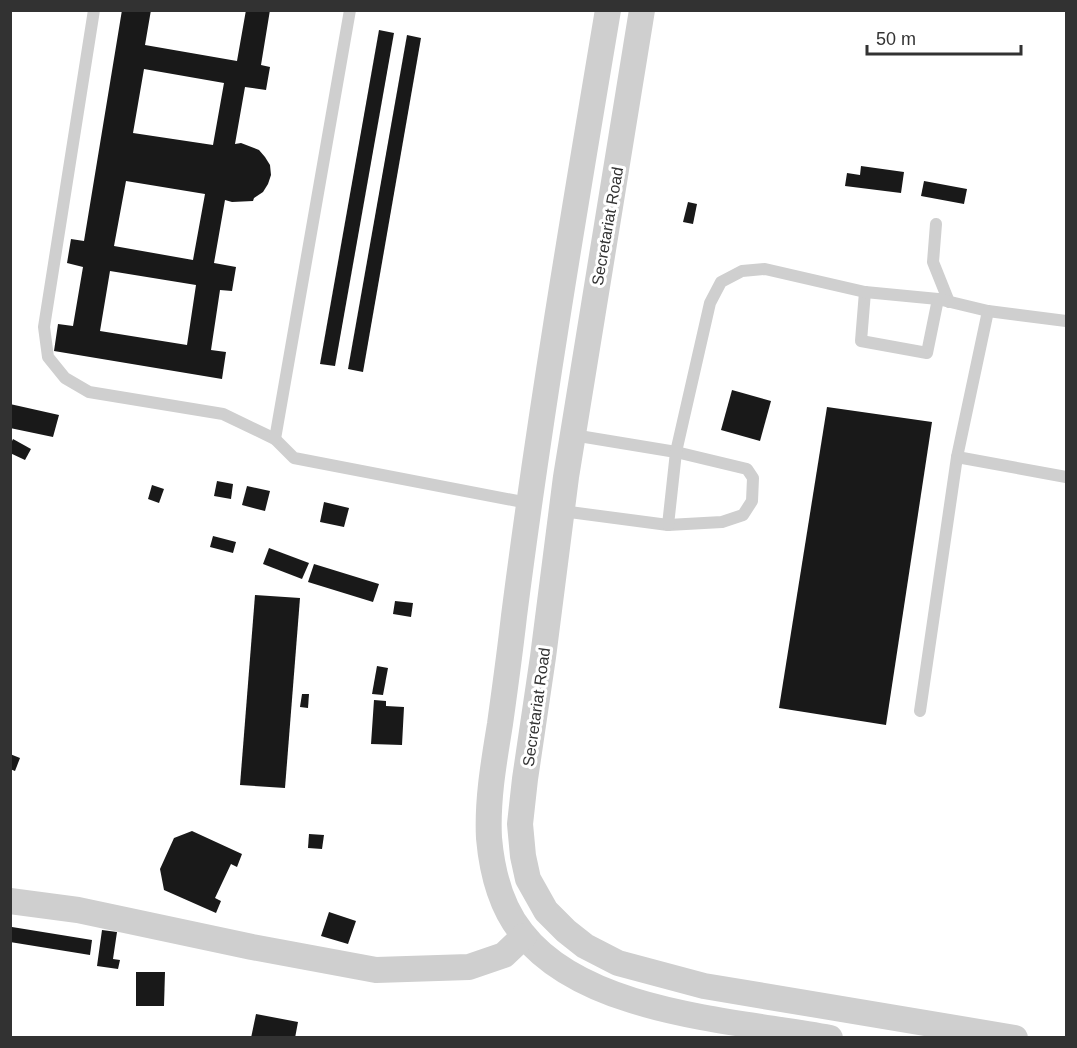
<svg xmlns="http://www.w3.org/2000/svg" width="1077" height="1048" viewBox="0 0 1077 1048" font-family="Helvetica,sans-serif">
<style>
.building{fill:#191919;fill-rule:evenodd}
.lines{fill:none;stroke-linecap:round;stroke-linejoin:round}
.lane{stroke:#cfcfcf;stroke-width:12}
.street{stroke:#cfcfcf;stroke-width:26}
.labels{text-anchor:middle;stroke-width:6;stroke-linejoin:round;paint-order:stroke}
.street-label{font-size:16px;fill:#323232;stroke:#fff}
</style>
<rect width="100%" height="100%" fill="#fff"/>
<g class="building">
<path d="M122 10H151L145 45 237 61 246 10H270L261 65 270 67 266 90 245 87 235 144 241 143 259 150 265 157 270 165 271 175 268 184 263 192 254 198 253 201 232 202 225 200 214 263 236 267 232 291 220 290 211 350 226 352 222 379 54 351 58 324 73 326 83 267 67 263 71 239 84 241ZM144 69 224 83 213 145 133 133ZM126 181 205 194 193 260 114 246ZM110 271 196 285 187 345 100 331Z"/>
<path d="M379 30 394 33 335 366 320 364Z"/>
<path d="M407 35 421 38 363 372 348 369Z"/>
<path d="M861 166 904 172 901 193 845 186 847 173 860 175Z"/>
<path d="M924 181 967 189 964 204 921 196Z"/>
<path d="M688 202 697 204 693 224 683 222Z"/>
<path d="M732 390 771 401 760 441 721 430Z"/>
<path d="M10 404 59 415 53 437 10 428Z"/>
<path d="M827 407 932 422 886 725 779 708Z"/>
<path d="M13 439 31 449 25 460 10 453V445Z"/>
<path d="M217 481 233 484 231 499 214 496Z"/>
<path d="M152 485 164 489 159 503 148 499Z"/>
<path d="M247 486 270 491 265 511 242 505Z"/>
<path d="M324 502 349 508 344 527 320 522Z"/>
<path d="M213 536 236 542 233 553 210 547Z"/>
<path d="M269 548 309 563 302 579 263 564Z"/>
<path d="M314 564 379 584 373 602 308 582Z"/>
<path d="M255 595 300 598 285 788 240 785Z"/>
<path d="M395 601 413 603 411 617 393 614Z"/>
<path d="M377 666 388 668 383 695 372 694Z"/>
<path d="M302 694H309L308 708 300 707Z"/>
<path d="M374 700 386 701V706L404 707 402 745 371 744Z"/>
<path d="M10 754 20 758 15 771 10 769Z"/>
<path d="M192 831 242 854 237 867 231 864 215 898 221 901 216 913 164 890 160 869 174 838Z"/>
<path d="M309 834 324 835 322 849 308 848Z"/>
<path d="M329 912 356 921 348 944 321 936Z"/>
<path d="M12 927 92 940 90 955 10 942Z"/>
<path d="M102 930 117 932 113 959 120 960 118 969 97 966Z"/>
<path d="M136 972H165L164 1006H136Z"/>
<path d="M256 1014 298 1022 295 1038H251Z"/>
</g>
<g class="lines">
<g class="lane">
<path d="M94 10 44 327 48 357 65 378 89 392 223 414 275 439 294 458 528 503"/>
<path d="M936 224 933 262 949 302"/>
<path d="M865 292 861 341 927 353 938 299"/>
<path d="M275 439 350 10"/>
<path d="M957 457 1066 477"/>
<path d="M562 511 668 525 722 522 743 515 752 501 753 478 747 469 676 452 573 435"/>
<path d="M668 525 676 452 710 303 721 282 742 271 765 269 865 292 938 299 988 311 1066 321"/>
<path d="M920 711 957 457 988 311"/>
</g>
<g class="street">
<path d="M608 10C574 212 540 413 514 616 510 652 505 688 500 724 494 761 487 800 489 838 492 872 501 907 522 933 585 1014 735 1020 830 1038"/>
<path d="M642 10 566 477 543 657 525 779 520 824 523 856 528 879 546 911 566 931 585 946 618 963 704 986 1015 1038"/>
<path d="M10 901 78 910 252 947 376 970 469 967 504 955 524 936"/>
</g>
</g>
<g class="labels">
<g class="street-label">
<text transform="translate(607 226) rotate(-80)" y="6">Secretariat Road</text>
<text transform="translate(536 707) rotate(-82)" y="6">Secretariat Road</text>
</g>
</g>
<rect width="1077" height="1048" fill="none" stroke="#323232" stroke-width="24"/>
<path d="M867 45v9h154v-9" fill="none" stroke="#323232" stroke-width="3"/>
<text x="876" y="45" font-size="18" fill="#323232" stroke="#ffffff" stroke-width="4.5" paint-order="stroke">50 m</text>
</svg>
